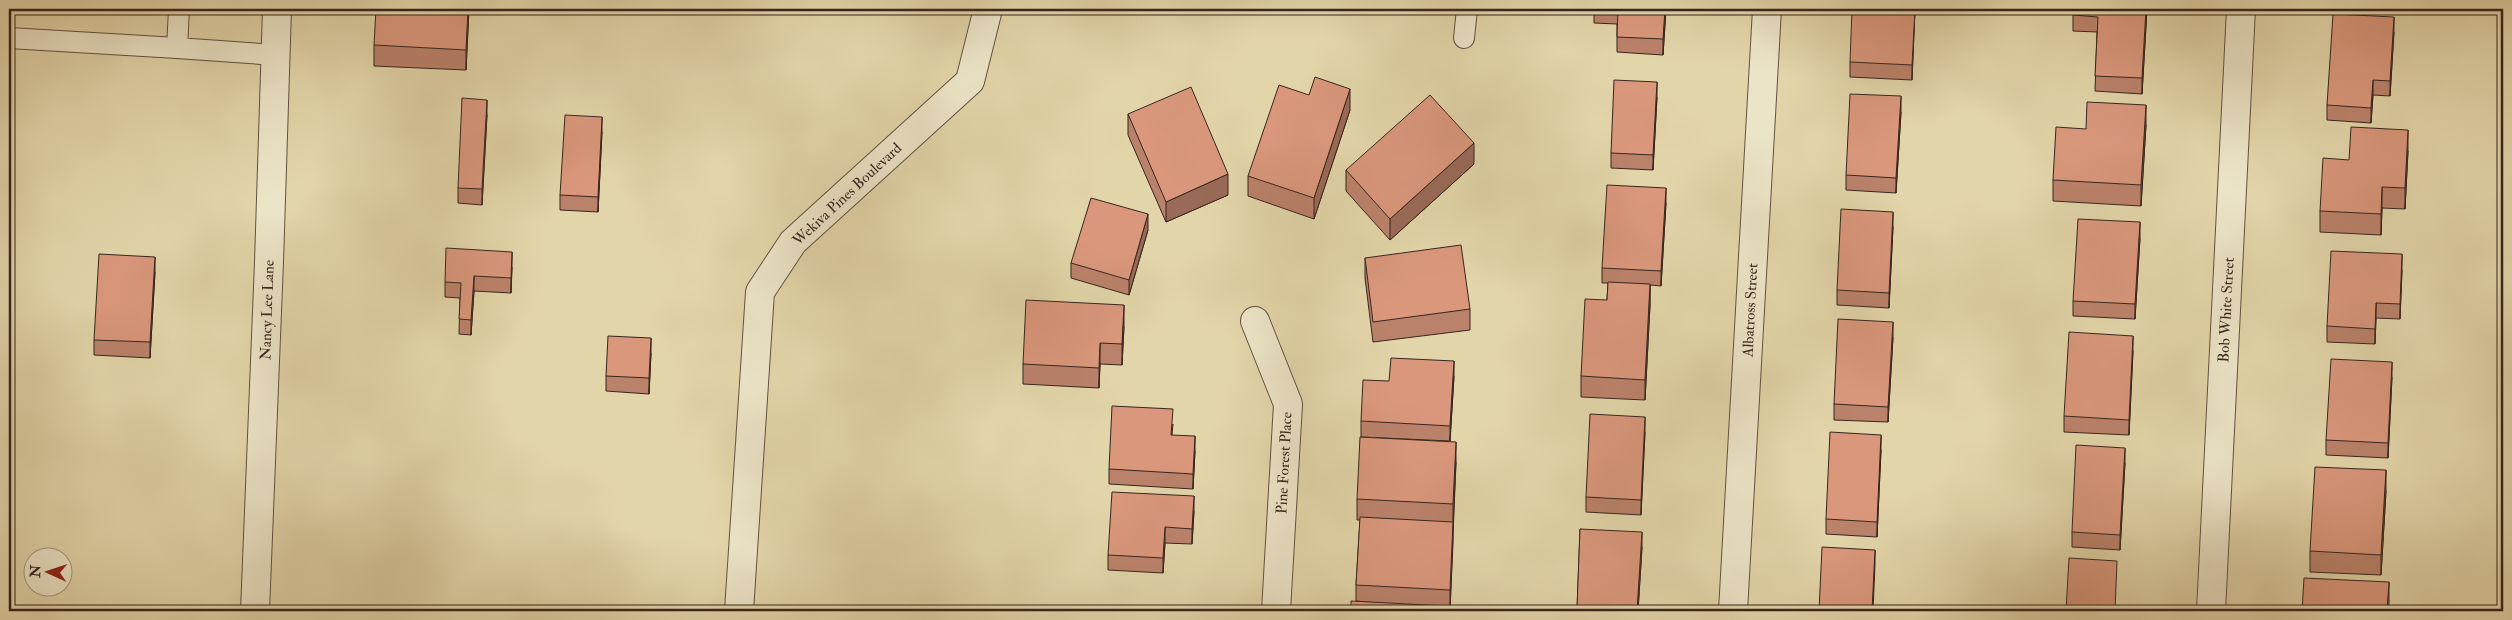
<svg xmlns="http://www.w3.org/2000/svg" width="2512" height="620" viewBox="0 0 2512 620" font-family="'IM FELL Double Pica',serif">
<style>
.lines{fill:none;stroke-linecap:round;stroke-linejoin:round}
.lane-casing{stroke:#625141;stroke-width:22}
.street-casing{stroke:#625141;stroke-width:30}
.lane{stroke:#ece4c7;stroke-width:20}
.street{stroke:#ece4c7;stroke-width:28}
.wall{fill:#bb826b;stroke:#37251e}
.shaded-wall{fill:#996a57;stroke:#37251e}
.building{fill:#da977c;stroke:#37251e}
.labels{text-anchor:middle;stroke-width:4;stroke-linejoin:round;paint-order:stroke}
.street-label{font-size:15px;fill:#37251e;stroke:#ece4c7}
</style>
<rect width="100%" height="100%" fill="#e2d5a9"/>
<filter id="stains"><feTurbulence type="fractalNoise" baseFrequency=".004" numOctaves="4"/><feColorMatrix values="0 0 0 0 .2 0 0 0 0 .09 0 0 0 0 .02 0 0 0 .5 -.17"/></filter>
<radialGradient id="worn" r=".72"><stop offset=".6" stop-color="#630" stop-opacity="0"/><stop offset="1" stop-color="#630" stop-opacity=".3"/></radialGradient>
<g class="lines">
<defs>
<g id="lane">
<path d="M179 9 177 48 276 55"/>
<path d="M9 38 177 48"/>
<path d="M1464 38 1467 9"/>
</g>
<g id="street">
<path d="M1255 321 1288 404 1276 611"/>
<path d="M255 611 269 262 277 9"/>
<path d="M739 611 760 292 793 242 970 81 988 9"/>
<path d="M1733 611 1767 9"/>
<path d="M2211 611 2241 9"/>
</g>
</defs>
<use href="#lane" class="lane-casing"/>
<use href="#street" class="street-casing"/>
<use href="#lane" class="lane"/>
<use href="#street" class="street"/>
</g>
<g class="wall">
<path d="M469 9 466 70 374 66V45Z"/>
<path d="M1594 9H1666L1663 55 1617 52V24L1594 23Z"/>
<path d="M1915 9 1912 80 1850 77V62Z"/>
<path d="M2073 9H2147L2142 94 2095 91 2097 32 2073 31Z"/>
<path d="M2394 32 2390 96 2373 95 2371 123 2327 120V105Z"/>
<path d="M1657 97 1653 170 1611 168V153Z"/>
<path d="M1350 110 1314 219 1248 196V176Z"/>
<path d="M1901 112 1896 193 1846 190V175Z"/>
<path d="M1128 114 1228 195 1166 222 1128 135Z"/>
<path d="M487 115 482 205 458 203V188Z"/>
<path d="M2146 125 2141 206 2053 201V180L2086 129Z"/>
<path d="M602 132 598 212 560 210V195Z"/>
<path d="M2408 151 2405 209 2382 208 2381 235 2320 232V211L2349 160Z"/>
<path d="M1474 164 1390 240 1346 191V170Z"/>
<path d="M1666 203 1661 286 1650 285V305L1645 400 1581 397V376L1607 300 1608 283H1602V268Z"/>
<path d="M1893 227 1889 308 1837 305V290Z"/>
<path d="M1148 230 1129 295 1071 278V263Z"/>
<path d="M2140 238 2135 319 2073 316V301Z"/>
<path d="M1365 258 1470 309V330L1373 342 1365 278Z"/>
<path d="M512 267 511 293 474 291 471 335 459 334 460 298 445 297V282Z"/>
<path d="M2402 270 2400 319 2376 318 2375 344 2327 342V326Z"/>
<path d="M155 272 150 358 94 355V340Z"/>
<path d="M1124 326 1122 365 1100 364 1099 388 1023 384V364Z"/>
<path d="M1893 337 1888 422 1834 420V404Z"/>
<path d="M2133 351 2129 435 2064 432V416Z"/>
<path d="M651 353 649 394 606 391V376Z"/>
<path d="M1454 376 1450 441 1361 437V421L1389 381Z"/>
<path d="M2392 377 2388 458 2326 455V440Z"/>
<path d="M1173 424 1172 435 1195 451 1193 489 1109 484V469Z"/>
<path d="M1645 432 1641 515 1586 512V497Z"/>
<path d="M1881 450 1877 537 1826 534V519Z"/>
<path d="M1456 462 1450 610 1356 601V585L1360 520H1357V499Z"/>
<path d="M2125 463 2120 550 2072 547V532Z"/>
<path d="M2386 491 2381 575 2310 572V551Z"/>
<path d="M1194 511 1192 544 1165 543 1163 573 1108 570V555Z"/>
<path d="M1580 529 1642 547 1638 611H1577Z"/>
</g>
<g class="shaded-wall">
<path d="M468 9H469L466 70V50Z"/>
<path d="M1665 9H1666L1663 55V39Z"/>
<path d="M1915 9 1912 80V65Z"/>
<path d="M2146 9H2147L2142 94V78Z"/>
<path d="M2394 17V32L2390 96V81Z"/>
<path d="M2373 80V95L2371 123V108Z"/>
<path d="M1657 82V97L1653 170V155Z"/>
<path d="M1350 89V110L1314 219V198Z"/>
<path d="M1901 96V112L1896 193V178Z"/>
<path d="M487 100V115L482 205V189Z"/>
<path d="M2146 105V125L2141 206V185Z"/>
<path d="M602 117V132L598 212V197Z"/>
<path d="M2408 130V151L2405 209V188Z"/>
<path d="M1474 143V164L1390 240V219Z"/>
<path d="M1228 174V195L1166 222V202Z"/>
<path d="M2382 187V208L2381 235V214Z"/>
<path d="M1666 188V203L1661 286V271Z"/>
<path d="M1893 212V227L1889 308V293Z"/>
<path d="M1148 214V230L1129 295V280Z"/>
<path d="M2140 222V238L2135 319V304Z"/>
<path d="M512 252V267L511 293V278Z"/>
<path d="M2402 254V270L2400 319V304Z"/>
<path d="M155 257V272L150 358V342Z"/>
<path d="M474 276V291L471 335V320Z"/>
<path d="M1650 284V305L1645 400V380Z"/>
<path d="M2376 303V318L2375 344V329Z"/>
<path d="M1124 305V326L1122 365V344Z"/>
<path d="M1893 322V337L1888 422V407Z"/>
<path d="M2133 336V351L2129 435V420Z"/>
<path d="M651 338V353L649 394V378Z"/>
<path d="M1100 343V364L1099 388V368Z"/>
<path d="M1454 361V376L1450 441V426Z"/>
<path d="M2392 362V377L2388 458V443Z"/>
<path d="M1645 417V432L1641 515V500Z"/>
<path d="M1881 435V450L1877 537V522Z"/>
<path d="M1195 436V451L1193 489V474Z"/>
<path d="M1456 442V462L1453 525V504Z"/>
<path d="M2125 448V463L2120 550V535Z"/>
<path d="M2386 470V491L2381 575V555Z"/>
<path d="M1194 496V511L1192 544V529Z"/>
<path d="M1453 522V543L1450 610V590Z"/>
<path d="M1165 527V543L1163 573V558Z"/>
<path d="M1642 532V547L1638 611H1637Z"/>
<path d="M1875 550V565L1873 611H1872Z"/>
<path d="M2389 582V603L2388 611H2387Z"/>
</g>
<g class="building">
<path d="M376 9H468L466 50 374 45Z"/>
<path d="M1610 9H1665L1663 39 1617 37 1618 9Z"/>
<path d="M1852 9H1915L1912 65 1850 62Z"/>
<path d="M2073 9H2146L2142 78 2095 76 2098 17 2073 15Z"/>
<path d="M2333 14 2394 17 2390 81 2373 80 2371 108 2327 105Z"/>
<path d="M1315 77 1350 89 1314 198 1248 176 1279 85 1309 95Z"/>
<path d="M1614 80 1657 82 1653 155 1611 153Z"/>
<path d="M1191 87 1228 174 1166 202 1128 114Z"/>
<path d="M1850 94 1901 96 1896 178 1846 175Z"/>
<path d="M1430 95 1474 143 1390 219 1346 170Z"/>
<path d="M462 98 487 100 482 189 458 188Z"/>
<path d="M2087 102 2146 105 2141 185 2053 180 2056 127 2086 129Z"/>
<path d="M565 115 602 117 598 197 560 195Z"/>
<path d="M2351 127 2408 130 2405 188 2382 187 2381 214 2320 211 2323 158 2349 160Z"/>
<path d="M1607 185 1666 188 1661 271 1602 268Z"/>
<path d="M1091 198 1148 214 1129 280 1071 263Z"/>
<path d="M1841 209 1893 212 1889 293 1837 290Z"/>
<path d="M2078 219 2140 222 2135 304 2073 301Z"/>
<path d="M1461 245 1470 309 1373 322 1365 258Z"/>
<path d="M446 248 512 252 511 278 474 276 471 320 459 319 461 283 445 282Z"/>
<path d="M2331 251 2402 254 2400 304 2376 303 2375 329 2327 326Z"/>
<path d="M99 254 155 257 150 342 94 340Z"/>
<path d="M1608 282 1650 284 1645 380 1581 376 1585 299 1607 300Z"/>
<path d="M1026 300 1124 305 1122 344 1100 343 1099 368 1023 364Z"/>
<path d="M1838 319 1893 322 1888 407 1834 404Z"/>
<path d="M2069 332 2133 336 2129 420 2064 416Z"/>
<path d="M608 336 651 338 649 378 606 376Z"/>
<path d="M1391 358 1454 361 1450 426 1361 421 1363 380 1389 381Z"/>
<path d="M2331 359 2392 362 2388 443 2326 440Z"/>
<path d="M1112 406 1173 409 1171 435 1195 436 1193 474 1109 469Z"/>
<path d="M1590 414 1645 417 1641 500 1586 497Z"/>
<path d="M1830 432 1881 435 1877 522 1826 519Z"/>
<path d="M1360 437 1456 442 1453 504 1357 499Z"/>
<path d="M2076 445 2125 448 2120 535 2072 532Z"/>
<path d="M2315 467 2386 470 2381 555 2310 551Z"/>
<path d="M1112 492 1194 496 1192 529 1165 527 1163 558 1108 555Z"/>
<path d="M1360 517 1453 522 1450 590 1356 585Z"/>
<path d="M1580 529 1642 532 1637 611 1577 608Z"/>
<path d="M1822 547 1875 550 1872 611H1819Z"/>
<path d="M2069 558 2117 561 2115 611H2066Z"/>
<path d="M2304 578 2389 582 2387 611H2302Z"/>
<path d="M1351 601 1446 606V611H1351Z"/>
<path d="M1086 608 1142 611H1086Z"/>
</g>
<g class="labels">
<g class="street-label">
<text transform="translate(847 194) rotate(-43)" y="5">Wekiva Pines Boulevard</text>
<text transform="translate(267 310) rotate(-88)" y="5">Nancy Lee Lane</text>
<text transform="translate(1750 310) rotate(-87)" y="5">Albatross Street</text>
<text transform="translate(2226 310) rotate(-87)" y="5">Bob White Street</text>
<text transform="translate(1284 463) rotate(-87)" y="5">Pine Forest Place</text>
</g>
</g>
<rect width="2512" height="620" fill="none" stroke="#e2d5a9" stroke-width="30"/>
<rect x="10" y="10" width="2492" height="600" fill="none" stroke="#37251e" stroke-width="2.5"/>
<rect x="15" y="15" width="2482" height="590" fill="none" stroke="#37251e"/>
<g transform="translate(48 572) rotate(273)"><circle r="24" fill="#ece4c7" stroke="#a49883"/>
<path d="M0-4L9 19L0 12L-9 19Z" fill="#8f2418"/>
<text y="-8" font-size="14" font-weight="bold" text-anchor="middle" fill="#37251e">N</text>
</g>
<rect width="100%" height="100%" filter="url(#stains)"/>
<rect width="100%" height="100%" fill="url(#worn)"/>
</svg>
